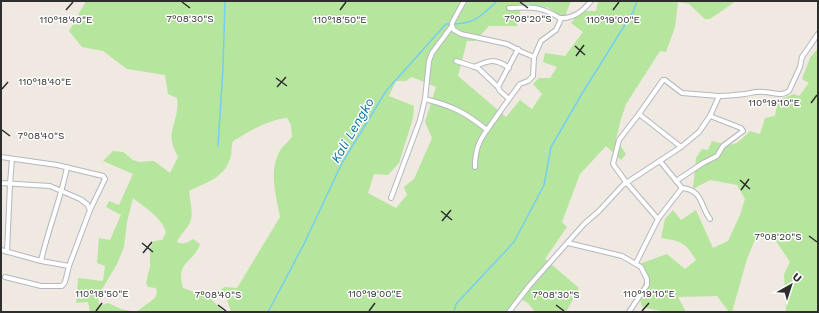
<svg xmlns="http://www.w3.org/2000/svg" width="819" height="313" viewBox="0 0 819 313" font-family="'Work Sans',sans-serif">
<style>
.green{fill:#b6e59e;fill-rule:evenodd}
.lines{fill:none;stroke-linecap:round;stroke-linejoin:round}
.stream{stroke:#75cff0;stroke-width:1.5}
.street-casing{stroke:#b4b7c1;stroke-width:6}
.street{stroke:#fff;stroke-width:4}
.ticks{fill:none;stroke:#2e2e2e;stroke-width:1.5}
.labels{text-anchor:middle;stroke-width:3;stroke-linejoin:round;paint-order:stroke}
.water-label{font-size:13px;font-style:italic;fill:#0d6fa3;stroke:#fff}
.ticks-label{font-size:10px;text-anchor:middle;fill:#2e2e2e;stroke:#fff;stroke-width:3;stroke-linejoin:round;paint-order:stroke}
</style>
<rect width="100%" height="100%" fill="#efe9e1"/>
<g class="green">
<path d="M86 1H571L564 18 547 7 544 8 522 3 517 26H489L475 41H467L458 76 506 117 520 100 532 109 542 94 533 84 539 78H550L557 67 543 62 545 53 565 56 583 32 571 23 581 11H596L598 1H736L710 19H705L689 4 678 2 675 27 666 52 660 51 626 104 621 119 616 139 626 154 621 160 606 146 580 174 562 222 567 227 545 259 579 288 566 312H535L528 303 519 298 510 312H231L227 300 221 290 224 287 237 288 280 217C276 195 268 170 281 149 284 145 289 141 292 137L291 125 287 118C267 120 250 131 233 141 231 146 232 151 231 156 225 178 207 182 189 191 190 202 195 217 188 226 184 232 180 235 177 242 182 245 188 243 193 239L200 244C194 263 175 261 183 288L209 297 224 312H90L88 302 76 303 78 278 103 281 105 266 97 263 99 238 110 240 121 215 106 207 109 201 119 205 133 174 103 161 113 151 123 152 133 160 139 162 154 161 170 173 178 157C176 152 173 147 172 142 169 130 180 115 177 98L168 94 165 75 127 69 103 51 82 47 69 31ZM412 77 436 87 425 122 432 138 414 179 404 187 407 195 396 208 368 193 374 174 388 175 399 163 413 118 414 106 389 96 396 81H406ZM133 198C145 208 163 218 166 233L162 240 154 241 150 248V266L146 283 148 287 156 288 157 292 155 298 136 312 121 309 108 303 99 306 98 296 117 264 124 247 127 222Z"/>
<path d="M818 48V312H786L784 274 790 262 772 235 763 232 754 242 747 259 732 312H729L717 296 678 297 686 312H666L642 307 639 295 645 280 639 264 667 254 685 269 696 260C685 242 681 241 661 238L665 219 673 210 681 220 696 210 713 248 728 241 740 215 745 199 737 185 710 180 693 189 696 158 702 149 708 150 712 141C734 146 733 148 750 131L760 134 765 118 775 116 778 100 794 94 799 96 809 83 802 79 810 58Z"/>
</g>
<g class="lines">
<g class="stream">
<path d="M218 146 223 68 225 1"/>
<path d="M268 312 304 244 342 163 386 91 446 24C472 25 479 19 497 1"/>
<path d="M454 312 456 304 514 242 544 185 551 147 583 92 633 12 637 1"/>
</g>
<defs>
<g id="street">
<path d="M509 8C531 7 542 6 561 19L556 30 541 41 534 57"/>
<path d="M561 19V18C573 19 584 10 591 1"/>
<path d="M452 26 454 30 461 34 507 44 522 52 534 57 533 76 528 81 520 84 509 99 500 91 498 87 478 68 456 61"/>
<path d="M474 67C489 60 495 58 509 68"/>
<path d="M498 87 518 49"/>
<path d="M425 99C452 106 465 112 487 130L509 99"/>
<path d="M639 114 619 140 613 164 626 182 658 219"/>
<path d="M681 147 639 114 663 80H665L682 93 719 96"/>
<path d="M1 157 57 165 103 176 105 179 90 210"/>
<path d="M475 167C475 152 478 142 487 130"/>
<path d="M676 181 703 163 717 156 723 146 743 131 741 128 710 116"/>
<path d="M1 183 50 186 80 199 87 204 90 210 69 266 65 282 62 286H41L5 277"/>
<path d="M682 188C703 190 700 206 710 219"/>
<path d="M391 198 420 120 425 99 429 61 432 53 452 26V23L464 1"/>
<path d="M568 243 622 256 641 267 647 279V285L629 312"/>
<path d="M1 250 41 261C48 229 61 199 67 167"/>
<path d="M7 252 10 184 12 159"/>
<path d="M41 261 69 266"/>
<path d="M636 263 658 219 682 188 660 161"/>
<path d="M509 312 529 286 584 224 599 211 623 185 681 147 699 132 710 116 719 96C727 96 736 95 745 94 751 93 757 91 764 92 772 92 782 97 789 91L800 67 802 57 818 34"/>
</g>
</defs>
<use href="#street" class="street-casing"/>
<use href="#street" class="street"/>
</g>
<path class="ticks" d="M182 2 190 8M520 2 528 8M66 10 73 2M340 10 346 2M613 10 619 2M575 46 585 55M576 56 584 45M276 78 287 86M277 87 286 77M2 89 8 82M811 103 817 95M2 130 10 136M740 180 750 189M741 190 749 179M441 211 452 220M442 221 451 210M809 236 817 242M142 243 153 252M143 253 152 242M218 305 226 311M556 305 564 311M96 311 102 303M369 311 375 303M642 311 649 303"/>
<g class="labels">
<g class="water-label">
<text transform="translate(352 130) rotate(-60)" y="5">Kali Lengko</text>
</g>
</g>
<g class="ticks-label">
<text x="190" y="22">7°08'30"S</text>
<text x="528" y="22">7°08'20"S</text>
<text x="66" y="23">110°18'40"E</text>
<text x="340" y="23">110°18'50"E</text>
<text x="613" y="23">110°19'00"E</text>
<text x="45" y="85">110°18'40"E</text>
<text x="774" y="106">110°19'10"E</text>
<text x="41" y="139">7°08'40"S</text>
<text x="778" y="240">7°08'20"S</text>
<text x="102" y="297">110°18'50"E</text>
<text x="375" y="297">110°19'00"E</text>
<text x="649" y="297">110°19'10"E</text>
<text x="218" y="298">7°08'40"S</text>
<text x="556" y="298">7°08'30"S</text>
</g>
<rect width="819" height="313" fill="none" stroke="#2e2e2e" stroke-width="4"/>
<g transform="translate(791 285) rotate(39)" stroke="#ffffff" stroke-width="3" paint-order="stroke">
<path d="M0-3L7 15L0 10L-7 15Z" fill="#2e2e2e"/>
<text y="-6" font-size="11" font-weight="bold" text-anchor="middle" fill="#2e2e2e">U</text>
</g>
</svg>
